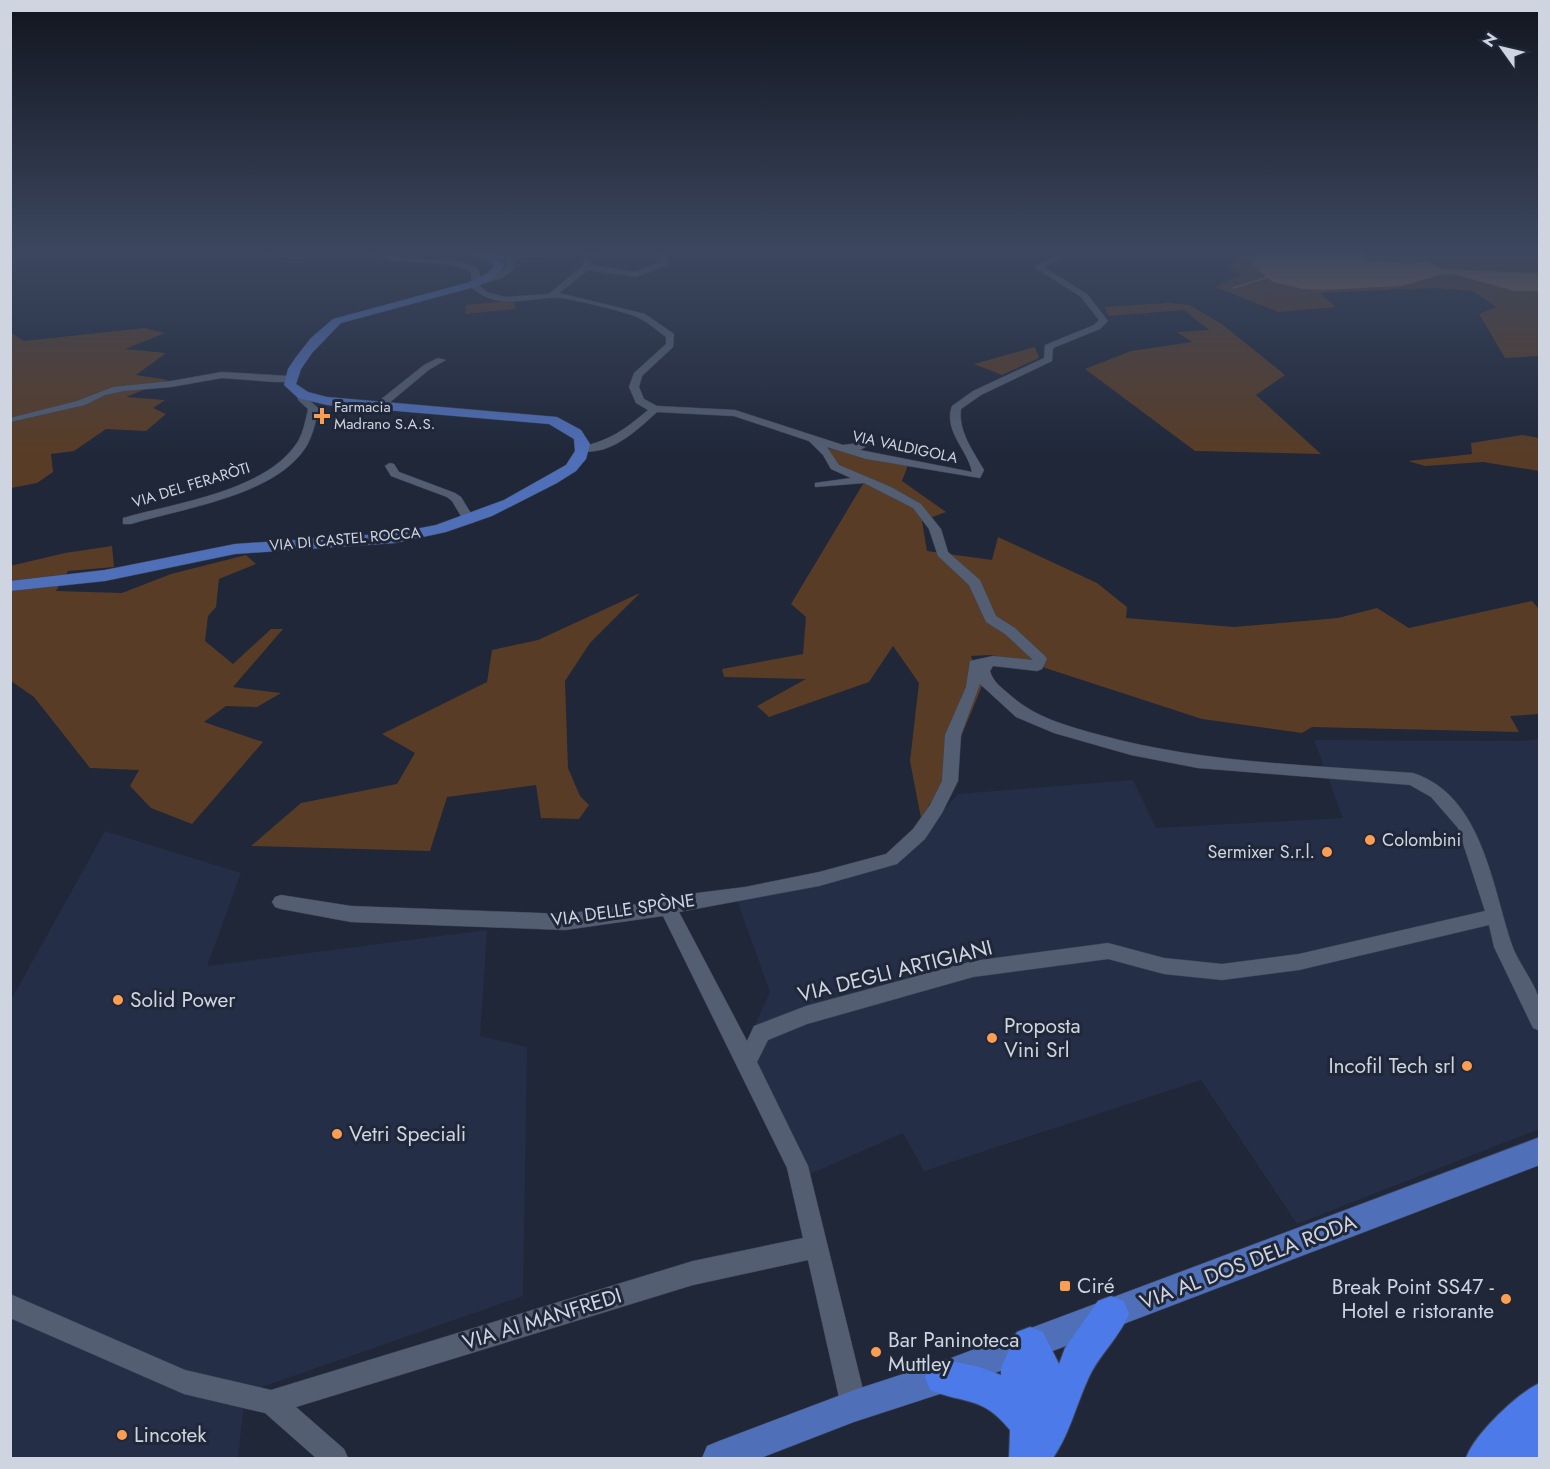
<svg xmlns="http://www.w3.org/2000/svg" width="1550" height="1469" viewBox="0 0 1550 1469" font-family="Jost,sans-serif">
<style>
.built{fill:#242f47}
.green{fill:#593c25}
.water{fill:#926c50}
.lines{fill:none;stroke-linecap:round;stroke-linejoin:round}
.stream{stroke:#926c50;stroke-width:1.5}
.minor-casing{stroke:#3c4352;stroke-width:1}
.major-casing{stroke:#3c4352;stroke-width:1}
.highway-casing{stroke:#3c4352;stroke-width:2}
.minor{fill:#545e72;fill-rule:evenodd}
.major{fill:#4f6fb9;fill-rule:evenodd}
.highway{fill:#4c7ae9;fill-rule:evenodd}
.poi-dot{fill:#fb9e51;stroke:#1f2739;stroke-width:2}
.labels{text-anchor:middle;stroke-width:6;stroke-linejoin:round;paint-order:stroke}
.far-poi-label{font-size:15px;fill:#ced4e0;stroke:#1f2739;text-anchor:start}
.far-street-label{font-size:15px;fill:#ced4e0;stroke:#1f2739}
.poi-label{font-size:18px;fill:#ced4e0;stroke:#1f2739;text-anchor:start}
.street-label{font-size:18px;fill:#ced4e0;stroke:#1f2739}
.near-street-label{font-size:21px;fill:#ced4e0;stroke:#1f2739}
.near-poi-label{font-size:21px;fill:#ced4e0;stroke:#1f2739;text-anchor:start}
</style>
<rect width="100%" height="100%" fill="#1f2739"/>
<g class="built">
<path d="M1539 739V1129L1297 1224 1201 1080 924 1171 903 1133 808 1175 747 1042 770 992 734 892 899 860 958 794 1133 780 1156 828 1343 818 1314 740 1524 741Z"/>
<path d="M105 831 241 873 207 966 487 930 480 1036 527 1047 523 1296 245 1393 238 1458H11V1000Z"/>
</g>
<g class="green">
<path d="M1242 253H1539V356L1505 358 1479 314 1496 307 1473 291 1431 288 1320 293 1336 307 1279 312 1215 287 1240 275 1229 267Z"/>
<path d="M515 300V309L465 314 466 305Z"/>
<path d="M1168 303 1190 305 1223 325 1285 375 1256 395 1321 454 1195 451 1085 369 1131 351 1192 342 1177 332 1209 330 1184 310 1109 316 1104 307Z"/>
<path d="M144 328 165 333 125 349 166 353 136 375 168 380 126 397 165 400 153 408 166 414 146 431 106 429 74 451 51 454 53 472 37 483 11 488 10 332 24 341Z"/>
<path d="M1035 347 1039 358 1002 375 974 364Z"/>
<path d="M1522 435 1539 438V471L1483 462 1425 466 1408 461 1472 454 1471 443Z"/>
<path d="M827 448 908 465 902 481 946 512 922 521 927 551 992 560 998 537 1097 583 1127 607 1126 618 1234 627 1338 618 1377 608 1409 628 1532 601 1539 609V714L1510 716 1519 732 1312 727 1302 733 1202 719 1030 663 991 655 971 656 982 686 941 786 921 818 910 761 919 683 893 646 869 682 769 717 757 706 806 679 724 677 722 669 803 654 806 617 791 604 866 479 837 467Z"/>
<path d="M112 546 114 567 68 571 56 591 122 593 171 574 246 555 256 564 219 579 216 607 208 616 205 641 233 664 271 629H283L233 687 281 693 257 707 226 706 204 722 263 742 192 824 151 808 130 786 139 770 90 768 34 697 11 681 10 566 65 553Z"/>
<path d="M640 593 590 643 565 681 568 768 580 796 589 805 579 819 541 818 536 785 447 797 430 851 251 846 301 803 397 784 415 753 382 734 487 682 492 650 538 640Z"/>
</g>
<path class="water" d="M1259 253H1366L1362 258 1367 262 1383 261 1407 264 1427 262 1442 269 1539 273V291H1514L1453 274 1440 275 1402 286 1323 290 1303 289 1273 282 1252 265Z"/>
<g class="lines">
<path class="stream" d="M1233 288 1268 277"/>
<defs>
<g id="minor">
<path d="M259 253H332L296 259Z"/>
<path d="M369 253C385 252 401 257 417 259 439 261 458 258 478 269L481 279 497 275 506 268V258H484L483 256 487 254 604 253 600 255 512 258 514 269 502 278 479 285 487 292 505 297 549 294 582 266 585 257 592 259 590 265 635 272 661 262 649 253H658L667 257 668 265 636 277 588 270 559 293 645 314 674 334 673 347 642 376 639 387 644 399 657 406 735 410 843 445 859 443 854 436 859 433 863 434 871 444 860 450 972 472C968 450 943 431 952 406L973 391 1044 358 1045 345 1094 325 1099 320 1081 297 1034 267 1059 253H1068L1044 267 1087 294 1108 321 1100 329 1053 348 1052 361 981 395 961 409C958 431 973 451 984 470L980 478 866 459 827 447 839 465 891 487 921 504 941 529 948 552 980 580 996 616 1015 628 1045 656 1047 659 1042 669 1037 671 993 666 990 671C993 682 1001 687 1010 695 1036 718 1067 726 1100 735 1202 763 1308 765 1413 773 1482 795 1492 886 1512 945 1518 963 1537 985 1540 1003 1541 1012 1540 1022 1540 1031L1533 1028 1494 947 1489 925 1299 970 1222 980 1164 974 1108 959 973 977 807 1024 768 1040 757 1062 808 1166 867 1406 863 1415 854 1419 845 1415 841 1406 808 1260 693 1285 296 1407 344 1449 348 1458H316L265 1413 184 1394 10 1318V1294L185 1370 271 1390 693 1261 803 1238 787 1168 663 916 565 930 351 922 281 909 275 907 272 902 275 897 281 895 351 906 565 914 668 900 689 894 745 887 819 872 886 854 913 829 930 805 942 781 945 735 966 687 970 661 993 656 1033 660 1005 634 986 622 969 585 938 556 929 529 913 508 864 483 815 487V483L851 478 831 469 823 455 809 441 734 416 657 412C637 430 611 456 580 451V447C611 440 624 430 648 410L636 403 629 387 634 373 666 344V337C658 331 649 323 639 318 627 312 576 300 562 298 529 296 500 312 472 288L471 272C444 256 396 269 369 253ZM980 684 1016 717 1054 733 1131 755 1198 768 1410 785 1431 797 1458 828 1485 911 1299 954 1222 964 1164 958 1108 943 973 961 806 1006 754 1026 747 1041 679 912 819 886 897 864 925 839 942 813 958 781 961 735Z"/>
<path d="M438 358 446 360 430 369 383 408H375V404L424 365Z"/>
<path d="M222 372 290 376 295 379 290 382H275L222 378 171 387 124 391 105 395 85 405 10 422V418L77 401 113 387 171 381Z"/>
<path d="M299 393H307L308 399 318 408C316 422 313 435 306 447 275 496 183 508 131 524H123V518C175 503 260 492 294 447 303 436 305 422 308 409L298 400Z"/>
<path d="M390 463 394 464 399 472 455 493 461 497 475 520 473 523H465L452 501 447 497 391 476 385 466Z"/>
</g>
<g id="major">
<path d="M466 253C482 252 495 251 504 266L496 277 478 286 341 323 312 353 301 369 296 384 308 392 327 397 557 417 581 430 590 444 586 459 576 471 557 483 492 516 446 532 395 543 235 554 105 581 10 591V581L105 570 235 544 395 533 436 525 504 500 566 465 575 451 574 439 549 424 327 405 298 398 284 385 288 369 296 357 311 338 333 319 470 282 488 273 494 266 487 259Z"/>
<path d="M1540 1137V1165L943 1393 854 1422 761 1458H702L707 1446 719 1441 854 1390 943 1361Z"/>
</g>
<g id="highway">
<path d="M1111 1296 1124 1301 1129 1314C1120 1336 1102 1352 1091 1373 1077 1401 1071 1432 1053 1458H1009L1010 1430C981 1395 967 1405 930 1390L925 1377 930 1364 943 1359 979 1367 1001 1375V1368L1017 1332 1030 1327 1043 1332 1059 1364 1065 1348 1098 1301Z"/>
<path d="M1540 1383V1458H1466C1473 1436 1517 1393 1540 1383Z"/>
</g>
</defs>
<use href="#minor" class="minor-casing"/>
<use href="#major" class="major-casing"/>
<use href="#highway" class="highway-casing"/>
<use href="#minor" class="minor"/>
<use href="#major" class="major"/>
<use href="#highway" class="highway"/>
</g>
<linearGradient id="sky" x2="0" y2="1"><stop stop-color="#11151f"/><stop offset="0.55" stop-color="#3c475f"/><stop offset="1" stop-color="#3c475f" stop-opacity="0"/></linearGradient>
<rect width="1550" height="458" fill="url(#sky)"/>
<g class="poi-dot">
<path d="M319 407h6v6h6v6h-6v6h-6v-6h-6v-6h6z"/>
<circle cx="1370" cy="840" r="6"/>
<circle cx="1327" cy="852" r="6"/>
<circle cx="118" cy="1000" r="6"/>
<circle cx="992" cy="1038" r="6"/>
<circle cx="1467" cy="1066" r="6"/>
<circle cx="337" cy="1134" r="6"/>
<rect x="1059" y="1280" width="12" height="12" rx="3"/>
<circle cx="1506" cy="1299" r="6"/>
<circle cx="876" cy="1352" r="6"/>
<circle cx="122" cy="1435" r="6"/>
</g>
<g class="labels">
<g class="far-poi-label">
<text x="334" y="412">Farmacia<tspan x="334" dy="17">Madrano S.A.S.</tspan></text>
</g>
<g class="far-street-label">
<text transform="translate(905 447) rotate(12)" y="5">VIA VALDIGOLA</text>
<text transform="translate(191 485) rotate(-17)" y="5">VIA DEL FERARÒTI</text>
<text transform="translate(345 539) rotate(-5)" y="5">VIA DI CASTEL ROCCA</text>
</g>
<g class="poi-label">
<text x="1382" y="846">Colombini</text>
<text x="1315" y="858" text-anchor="end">Sermixer S.r.l.</text>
</g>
<g class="street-label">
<text transform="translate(623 910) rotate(-8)" y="6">VIA DELLE SPÒNE</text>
</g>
<g class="near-street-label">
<text transform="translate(895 971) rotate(-14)" y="7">VIA DEGLI ARTIGIANI</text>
<text transform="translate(1248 1262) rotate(-21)" y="7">VIA AL DOS DELA RODA</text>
<text transform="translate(542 1319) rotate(-17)" y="7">VIA AI MANFREDI</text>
</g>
<g class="near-poi-label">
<text x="130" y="1007">Solid Power</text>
<text x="1004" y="1033">Proposta<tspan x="1004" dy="24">Vini Srl</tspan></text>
<text x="1455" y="1073" text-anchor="end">Incofil Tech srl</text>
<text x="349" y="1141">Vetri Speciali</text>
<text x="1077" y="1293">Ciré</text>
<text x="1494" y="1294" text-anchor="end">Break Point SS47 -<tspan x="1494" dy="24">Hotel e ristorante</tspan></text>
<text x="888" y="1347">Bar Paninoteca<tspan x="888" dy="24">Muttley</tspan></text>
<text x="134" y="1442">Lincotek</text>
</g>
</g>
<rect width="1550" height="1469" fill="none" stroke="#ced4e0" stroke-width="24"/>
<g transform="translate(1502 48) rotate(304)" stroke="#1f2739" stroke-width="4.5" paint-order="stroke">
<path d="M0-4.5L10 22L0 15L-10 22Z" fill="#ced4e0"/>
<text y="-9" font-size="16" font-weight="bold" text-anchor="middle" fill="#ced4e0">N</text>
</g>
</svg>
